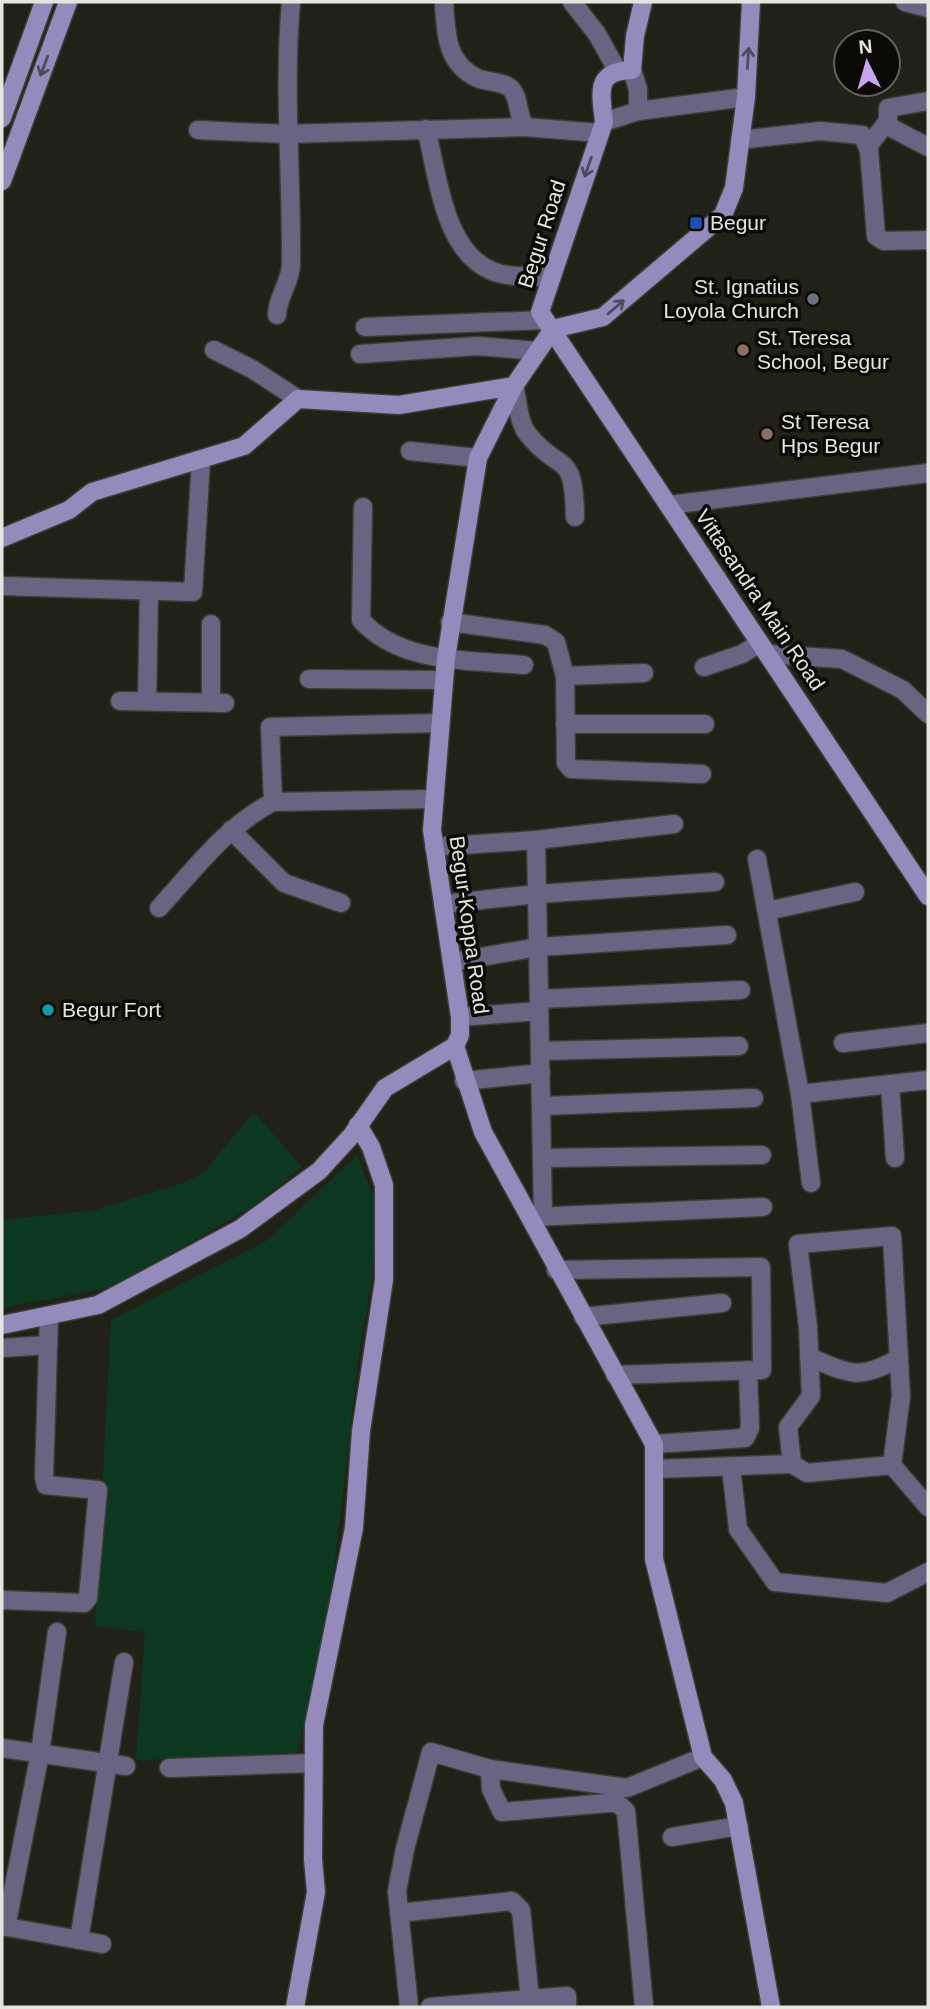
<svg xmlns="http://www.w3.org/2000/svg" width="930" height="2009" viewBox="0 0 930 2009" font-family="Arial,sans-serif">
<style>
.green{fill:#0c3820}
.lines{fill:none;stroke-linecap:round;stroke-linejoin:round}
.stream{stroke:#0b3b53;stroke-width:4.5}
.street-casing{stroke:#3d3c34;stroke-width:21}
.secondary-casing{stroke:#3d3c34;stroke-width:21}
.street{stroke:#6a6482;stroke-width:18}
.secondary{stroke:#948abb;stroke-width:18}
.oneway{stroke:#504a61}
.transit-dot{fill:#1a4fb4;stroke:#0b0a07;stroke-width:2.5}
.worship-dot{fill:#6b7280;stroke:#0b0a07;stroke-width:2.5}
.education-dot{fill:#8d6e63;stroke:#0b0a07;stroke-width:2.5}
.culture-dot{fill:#0f9aa8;stroke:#0b0a07;stroke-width:2.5}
.labels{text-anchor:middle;stroke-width:7;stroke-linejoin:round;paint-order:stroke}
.poi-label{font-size:21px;fill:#e5e5df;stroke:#0b0a07;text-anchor:start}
.street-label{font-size:21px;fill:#e5e5df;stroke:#0b0a07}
</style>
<rect width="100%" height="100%" fill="#222118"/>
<g class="green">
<path d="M254 1112 302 1167 255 1205 113 1287 2 1308V1220L95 1210 186 1182 204 1172Z"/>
<path d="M357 1155 376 1202 372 1281 359 1353 332 1587 297 1756 136 1760 145 1632 95 1626 111 1320 268 1240Z"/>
</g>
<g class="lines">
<path class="stream" d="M873 471 895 469"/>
<defs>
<g id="street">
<path d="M444 2C446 32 445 62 477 78 486 82 500 81 509 87 520 95 517 116 525 127L600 133"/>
<path d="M572 2 597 34 617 70"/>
<path d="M905 2 928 8"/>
<path d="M632 70 638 89V111"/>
<path d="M604 122 638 111 746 97"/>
<path d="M886 125 928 147"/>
<path d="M426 129C438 174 443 251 492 271 510 278 532 276 551 277"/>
<path d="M198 130 286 134 525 127"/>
<path d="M740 140 820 131 862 135 869 150 876 236 884 241 928 240"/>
<path d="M868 146 888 121V108L928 101"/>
<path d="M277 315C277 297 291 282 291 264 292 176 283 90 291 2"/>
<path d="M365 327 544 320"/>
<path d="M214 350 252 369 298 399"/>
<path d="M360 354 478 346 537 351"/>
<path d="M514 386C518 400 518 422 527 433 560 476 574 447 575 517"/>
<path d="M410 451 478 458"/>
<path d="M669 505 928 473"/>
<path d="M363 507 361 620C400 664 471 660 524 665"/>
<path d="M2 586 193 592 201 460"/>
<path d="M450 622 545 635 556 642 565 676 566 763 571 769 702 774"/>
<path d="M769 654 842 659 903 690 928 714"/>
<path d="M704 667 742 654 760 643"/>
<path d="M565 676 644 673"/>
<path d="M309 679 443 680"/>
<path d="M120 701 225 703"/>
<path d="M147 701 149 591"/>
<path d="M211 702V624"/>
<path d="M565 724H705"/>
<path d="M273 802 270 727 438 723"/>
<path d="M231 830 284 883 341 903"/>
<path d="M536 840 543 1216"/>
<path d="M434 847 536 840 674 824"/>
<path d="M757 859 800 1094 928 1080"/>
<path d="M444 904 537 894 715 882"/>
<path d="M159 908C194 870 226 826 273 802L432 799"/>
<path d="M767 911 855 892"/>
<path d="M453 962 538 947 727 935"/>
<path d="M539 999 741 990"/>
<path d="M460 1017 539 1011"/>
<path d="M843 1043 928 1033"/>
<path d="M540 1051 739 1046"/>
<path d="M464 1081 541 1073"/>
<path d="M890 1084 895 1158"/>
<path d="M800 1094 811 1183"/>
<path d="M541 1106 754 1098"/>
<path d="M542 1158 762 1155"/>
<path d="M532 1217 763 1207"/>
<path d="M556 1270 761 1267 762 1370 615 1375"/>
<path d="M583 1317 722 1303"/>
<path d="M2 1348 48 1345"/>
<path d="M809 1357C850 1374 859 1381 899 1358"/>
<path d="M654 1444 745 1438 750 1428 748 1370"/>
<path d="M792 1464 807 1473 892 1465"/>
<path d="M731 1467 738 1529 775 1582 887 1593 928 1572"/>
<path d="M656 1469 792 1464 788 1427 811 1396 808 1327 798 1244 892 1236 901 1396 892 1465 928 1507"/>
<path d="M2 1600 84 1603 88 1598 98 1490 46 1485 44 1477 49 1316"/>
<path d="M2 1748 126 1766"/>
<path d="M169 1768 313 1763"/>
<path d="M490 1769 491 1789 502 1812 608 1803H617L626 1811 644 2007"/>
<path d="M672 1837 739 1826"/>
<path d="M399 1913 512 1901 521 1910 530 1999"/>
<path d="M2 1926 102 1944"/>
<path d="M6 1927 40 1753 57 1632"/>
<path d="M79 1940 124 1662"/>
<path d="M409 2007 397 1891 405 1849 431 1752 490 1769 627 1788 703 1757"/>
<path d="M430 2007 567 1996V2007"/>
</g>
<g id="secondary">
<path d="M643 2 635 36 632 70C594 71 601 93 604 122L540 312 928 896"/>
<path d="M2 118 44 2"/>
<path d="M2 181 68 2"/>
<path d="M553 329 603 317 723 215 734 188 746 97 751 2"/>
<path d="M2 538 69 510 92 492 244 446 298 399 399 405 514 386"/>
<path d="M455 1046 483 1132 654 1444V1559L703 1757 723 1780 734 1803 771 2007"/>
<path d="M2 1325 98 1305 240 1229 319 1171 352 1135 385 1088 455 1046 460 1035V1017L432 830 446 658 478 458 514 386 553 329"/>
<path d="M295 2007 316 1892 313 1859 314 1725 354 1528 361 1431 384 1280V1185L371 1147 358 1125"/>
</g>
</defs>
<use href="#street" class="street-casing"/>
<use href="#secondary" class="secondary-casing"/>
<use href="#street" class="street"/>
<use href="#secondary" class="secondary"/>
</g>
<defs><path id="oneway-shaft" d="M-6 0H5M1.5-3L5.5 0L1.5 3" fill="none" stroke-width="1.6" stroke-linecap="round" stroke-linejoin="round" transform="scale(1.75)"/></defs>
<g class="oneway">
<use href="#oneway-shaft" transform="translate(748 58) rotate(-87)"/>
<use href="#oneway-shaft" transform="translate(44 66) rotate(111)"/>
<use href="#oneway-shaft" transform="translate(588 167) rotate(109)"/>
<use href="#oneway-shaft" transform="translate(616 307) rotate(-41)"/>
</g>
<rect class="transit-dot" x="689" y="216" width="14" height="14" rx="3.5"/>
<circle class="worship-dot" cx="813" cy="299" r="7"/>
<g class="education-dot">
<circle cx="743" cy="350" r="7"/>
<circle cx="767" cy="434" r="7"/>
</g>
<circle class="culture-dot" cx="48" cy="1010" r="7"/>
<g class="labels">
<g class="poi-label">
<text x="710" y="230">Begur</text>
<text x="799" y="294" text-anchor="end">St. Ignatius<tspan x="799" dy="24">Loyola Church</tspan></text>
<text x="757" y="345">St. Teresa<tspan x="757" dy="24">School, Begur</tspan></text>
<text x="781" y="429">St Teresa<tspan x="781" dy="24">Hps Begur</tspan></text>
<text x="62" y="1017">Begur Fort</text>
</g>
<g class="street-label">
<text transform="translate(542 234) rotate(-72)" y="7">Begur Road</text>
<text transform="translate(760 600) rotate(56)" y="7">Vittasandra Main Road</text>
<text transform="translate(469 925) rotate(82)" y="7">Begur-Koppa Road</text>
</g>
</g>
<rect width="930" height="2009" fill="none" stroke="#e5e5df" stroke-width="7"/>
<g transform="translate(867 63) rotate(355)"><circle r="33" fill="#0b0a07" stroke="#62625d" stroke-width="2"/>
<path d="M0-5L12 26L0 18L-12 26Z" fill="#c7a6ef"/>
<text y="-10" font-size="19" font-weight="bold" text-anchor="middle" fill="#e5e5df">N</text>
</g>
</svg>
